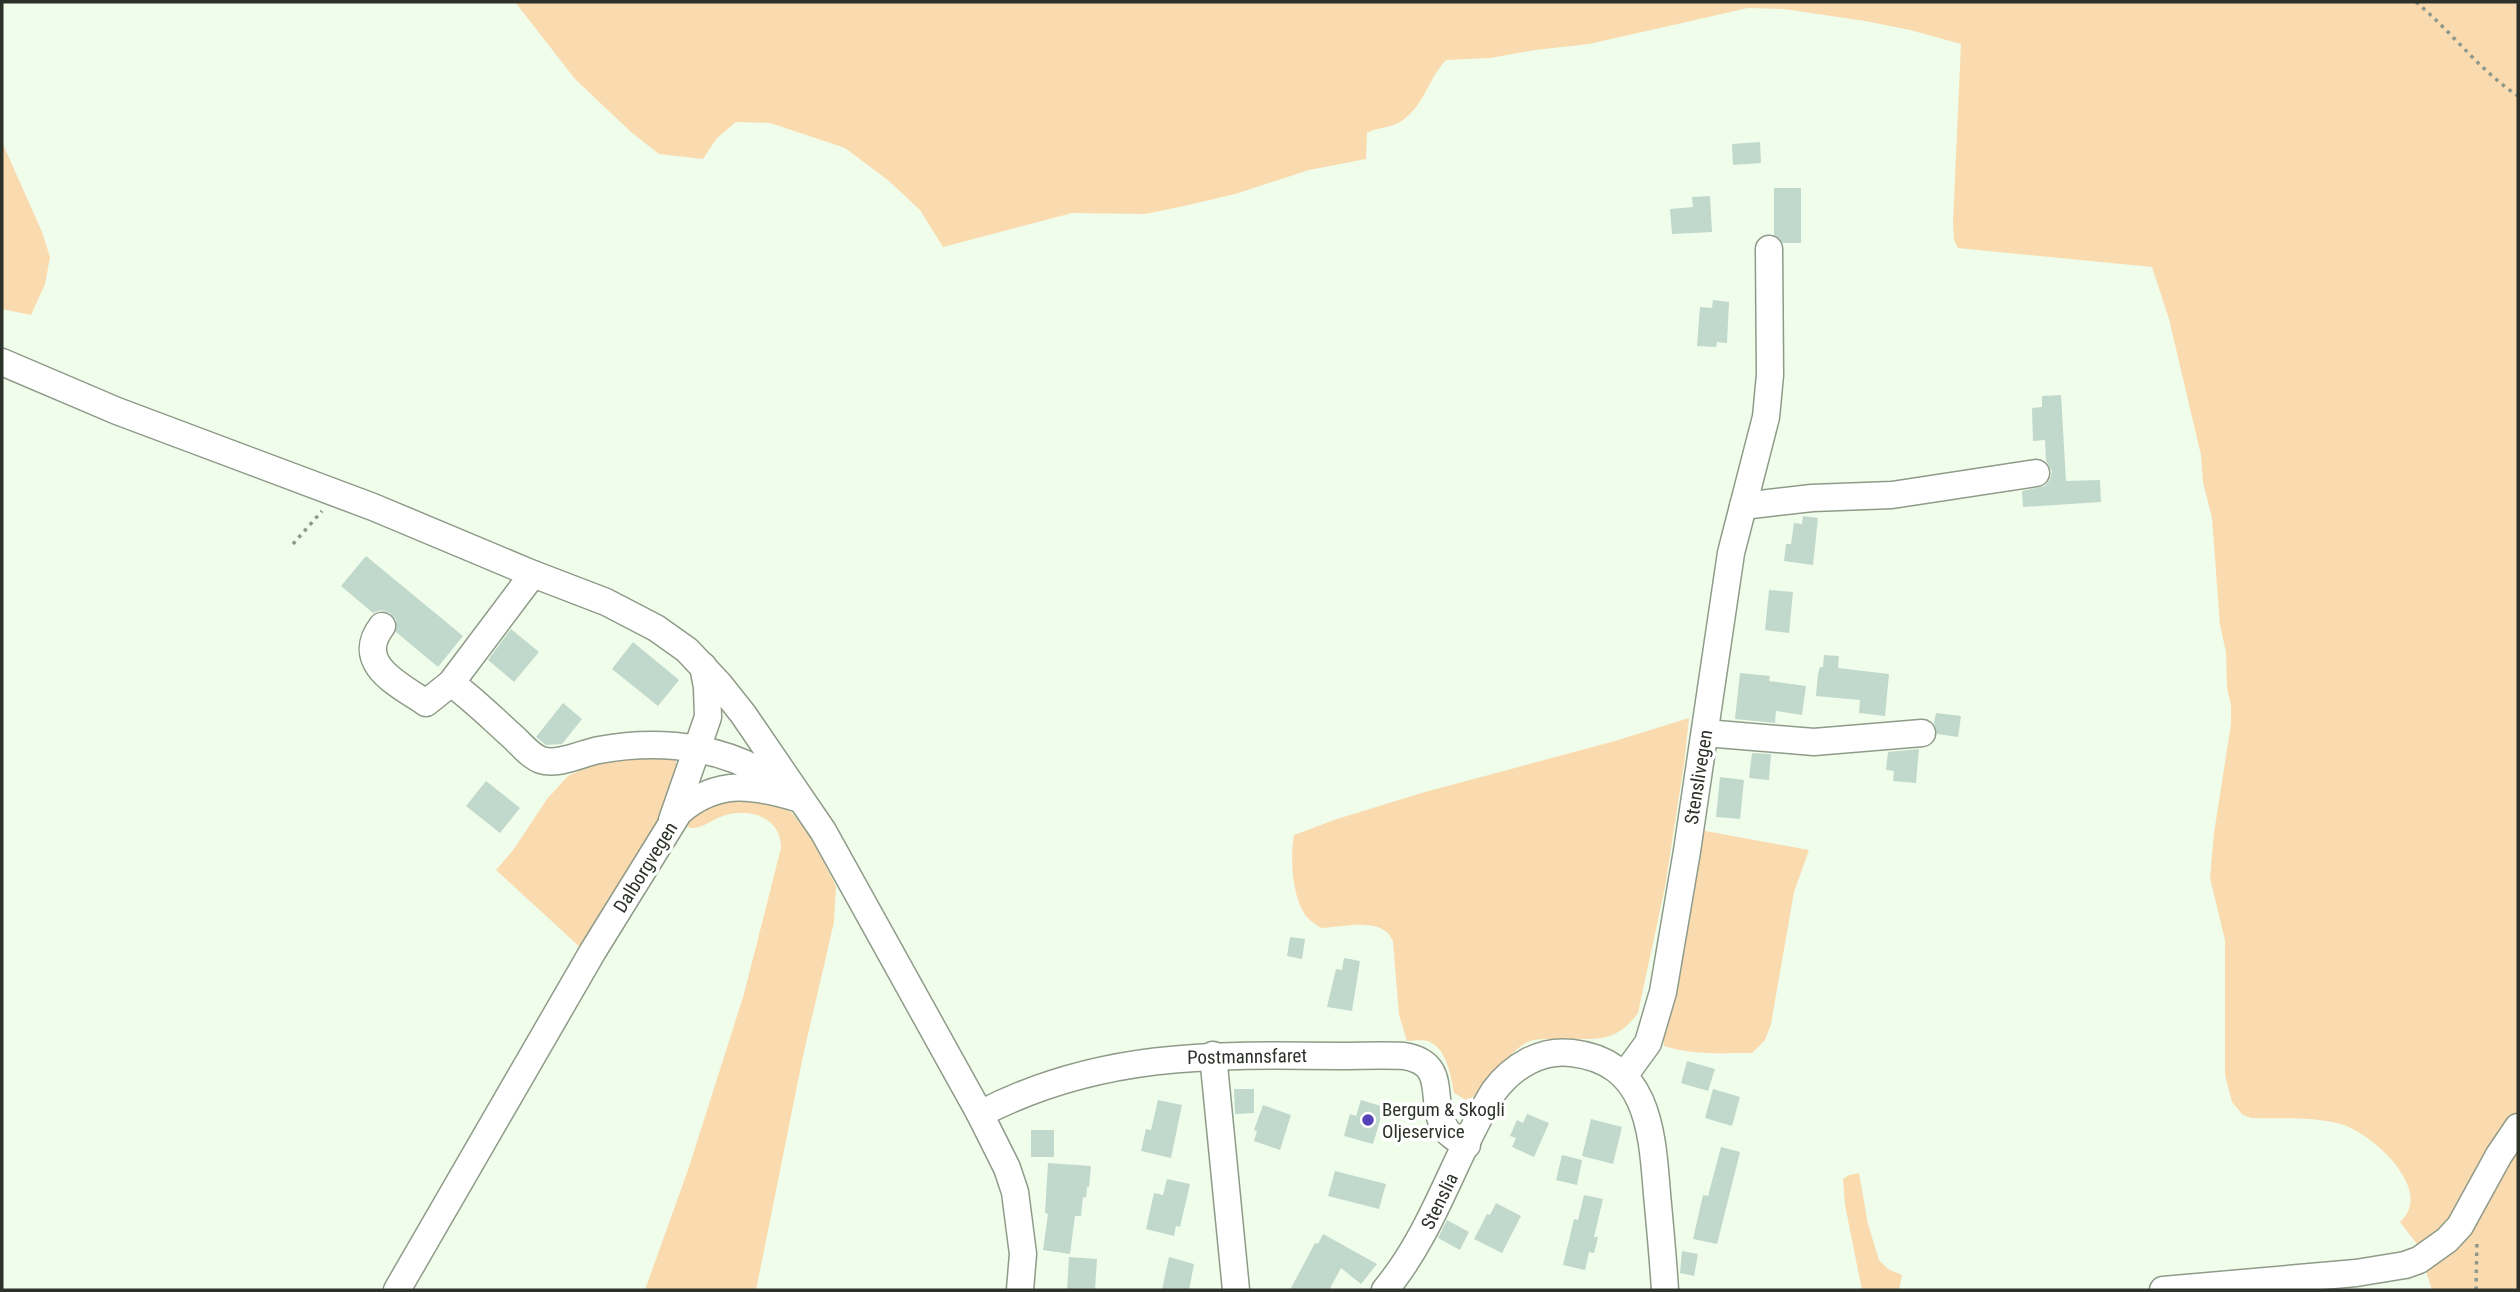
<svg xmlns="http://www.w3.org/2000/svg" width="2520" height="1292" viewBox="0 0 2520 1292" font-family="'Roboto Condensed',sans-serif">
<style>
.green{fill:#fadaaf}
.building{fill:#c1d8cd}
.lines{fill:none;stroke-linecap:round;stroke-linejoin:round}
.minor-casing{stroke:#8f9b89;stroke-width:29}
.path{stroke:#8f998b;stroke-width:3.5;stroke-dasharray:3.5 5;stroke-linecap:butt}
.minor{stroke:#fff;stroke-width:26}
.poi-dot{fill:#5741b9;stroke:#fff;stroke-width:2.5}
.labels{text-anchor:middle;stroke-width:7;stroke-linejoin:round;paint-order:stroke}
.street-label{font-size:19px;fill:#2c312a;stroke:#fff}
.poi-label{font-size:19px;fill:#2c312a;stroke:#fff;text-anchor:start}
</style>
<rect width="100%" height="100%" fill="#f0fdea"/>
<g class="green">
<path d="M515 2H2518V1290H2432L2417 1244 2400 1222C2435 1190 2374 1136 2344 1125 2315 1116 2281 1119 2251 1118L2243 1115 2232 1102 2225 1075V940L2210 878 2214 833 2231 724V706L2227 688 2226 652 2220 625 2212 518 2203 482 2201 455 2169 319 2152 267 1958 248 1954 240 1953 222 1961 44 1910 30 1865 21 1784 9 1748 8 1589 44 1535 50 1490 58 1446 60C1429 78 1424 105 1403 120 1391 129 1379 126 1367 133L1366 159 1309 170 1235 194 1184 206 1145 214 1072 213 943 247 920 210 889 181 845 148 770 123 736 122 717 138 703 159 659 154 631 132 575 79Z"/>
<path d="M2 142 42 232 50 257 45 284 31 315 2 309Z"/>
<path d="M1689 718 1684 764 1665 887 1638 1013C1612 1049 1588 1036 1549 1039 1542 1039 1534 1039 1528 1042 1498 1057 1497 1090 1466 1100L1454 1093C1451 1076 1447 1050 1430 1042 1423 1039 1414 1041 1407 1041L1399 1015 1393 942C1385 916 1343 927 1321 928 1315 924 1307 919 1304 913 1292 893 1290 858 1294 835L1337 819 1425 792 1615 741Z"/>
<path d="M662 754 675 759 679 772 672 795 649 838 582 949 496 870 514 849 547 799 568 776 600 761Z"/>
<path d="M721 798 776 802 792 813 809 834 836 886 834 922 803 1056 756 1290H645L689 1167 744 994 781 848C781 817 749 807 723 816 713 819 702 829 691 828 688 827 684 825 681 823Z"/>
<path d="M1700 830 1809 850 1794 892 1771 1024 1765 1040 1752 1053C1723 1053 1692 1055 1664 1046L1662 1032Z"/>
<path d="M1859 1173 1868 1224 1879 1260 1888 1269 1902 1275 1899 1290H1862L1845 1205 1843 1179 1849 1175Z"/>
</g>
<g class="building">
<path d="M1760 142 1761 163 1733 165 1732 144Z"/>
<path d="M1774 188H1801V243H1783L1774 235Z"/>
<path d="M1710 196 1712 232 1672 234 1670 209 1693 207 1692 197Z"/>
<path d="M1713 300 1729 302 1727 343 1717 342 1716 347 1697 346 1700 307 1712 308Z"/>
<path d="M2061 395 2066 481 2100 480 2101 502 2023 507 2022 491 2045 486 2050 479 2052 471 2046 461 2045 440 2033 441 2032 408 2042 407V396Z"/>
<path d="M1803 516 1818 518 1813 565 1784 561 1786 544H1791L1794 523 1802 524Z"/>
<path d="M366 556 463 636 438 667 396 632V619L390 613 381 610 373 613 341 586Z"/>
<path d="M1769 590 1793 592 1789 633 1765 630Z"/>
<path d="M511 629 539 652 514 682 488 660Z"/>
<path d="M633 642 679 680 658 706 612 669Z"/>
<path d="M1824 655 1839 656 1838 668 1889 674 1885 716 1859 713 1860 700 1816 696 1818 674 1820 667H1823Z"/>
<path d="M1740 673 1770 676 1769 681 1806 686 1802 715 1776 711 1775 723 1735 719Z"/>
<path d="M563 703 582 719 562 744 546 745 536 737Z"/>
<path d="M1936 713 1961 716 1958 737 1937 734 1934 723Z"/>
<path d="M1919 749 1916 783 1893 781 1894 771 1886 770 1888 752Z"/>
<path d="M1752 753 1771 754 1769 780 1749 778Z"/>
<path d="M1720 777 1744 780 1740 819 1716 817Z"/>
<path d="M486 781 520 808 500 833 466 806Z"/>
<path d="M1290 937 1305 939 1302 959 1287 956Z"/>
<path d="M1344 958 1360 961 1352 1011 1327 1007 1336 969 1342 970Z"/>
<path d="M1687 1061 1715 1069 1708 1091 1681 1083Z"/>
<path d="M1234 1089H1254V1113L1235 1114Z"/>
<path d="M1713 1089 1740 1097 1732 1126 1705 1118Z"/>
<path d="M1158 1100 1182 1105 1171 1158 1141 1151 1146 1129 1151 1130Z"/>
<path d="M1361 1100 1384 1107 1373 1144 1344 1136 1350 1114 1356 1116Z"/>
<path d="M1263 1105 1291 1115 1280 1150 1254 1141 1257 1131 1254 1130Z"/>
<path d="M1527 1114 1549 1123 1534 1157 1512 1147 1516 1138 1510 1136 1517 1120 1523 1123Z"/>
<path d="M1591 1119 1622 1127 1613 1164 1582 1156Z"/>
<rect x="1031" y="1130" width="23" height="27"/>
<path d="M1721 1147 1740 1152 1717 1244 1693 1239 1703 1195 1708 1196Z"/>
<path d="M1562 1155 1582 1160 1577 1185 1556 1180Z"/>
<path d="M1048 1163 1091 1166 1089 1187H1087L1086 1198 1083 1197 1081 1216H1075L1070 1254 1043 1250 1048 1214 1045 1213Z"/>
<path d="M1335 1171 1386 1184 1379 1209 1328 1196Z"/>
<path d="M1167 1179 1190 1184 1180 1227 1176 1226 1174 1236 1146 1229 1154 1193 1163 1195Z"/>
<path d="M1584 1195 1603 1199 1594 1237H1598L1594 1253 1589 1252 1585 1270 1563 1265 1574 1219 1578 1220Z"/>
<path d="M1496 1203 1521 1216 1502 1253 1474 1239 1487 1214 1490 1215Z"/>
<path d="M1447 1220 1469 1232 1460 1250 1438 1238Z"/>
<path d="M1323 1234 1377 1264 1361 1284 1341 1268 1329 1290H1290L1315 1243 1318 1244Z"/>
<path d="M1682 1251 1698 1254 1694 1276 1680 1273Z"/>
<path d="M1069 1257 1097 1259 1095 1290H1067Z"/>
<path d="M1169 1257 1194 1264 1189 1290H1162Z"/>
</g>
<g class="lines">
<defs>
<g id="minor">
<path d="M2 362 117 411 373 507 533 574 606 602 656 628 687 650 720 685 743 714 823 831 980 1114 1007 1168 1015 1192 1023 1254 1020 1290"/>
<path d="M1743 506 1812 498 1892 495 2036 473"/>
<path d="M382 626C353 664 400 685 426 703L451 683 533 574"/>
<path d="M451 683C473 699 492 718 512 736 521 744 530 756 541 760 558 766 582 753 599 750 666 738 733 747 788 789"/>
<path d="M1705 733 1814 742 1922 733"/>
<path d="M672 820 708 717 707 687 703 666"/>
<path d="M1213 1055 1236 1290"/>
<path d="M1624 1076 1648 1043 1663 992 1687 851 1731 553 1766 417 1770 375 1769 249"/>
<path d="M980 1114C1097 1053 1212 1054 1340 1056 1361 1056 1383 1055 1404 1056 1453 1064 1425 1106 1448 1132 1453 1138 1461 1141 1467 1145"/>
<path d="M397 1290 593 951 679 812C718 778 754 785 800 799"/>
<path d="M1385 1290C1434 1231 1454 1156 1494 1091 1513 1066 1541 1049 1572 1053 1649 1062 1652 1132 1657 1194 1660 1226 1663 1258 1665 1290"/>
<path d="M2163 1290 2356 1273 2405 1265 2419 1260 2447 1240 2460 1226 2499 1155 2518 1127"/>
</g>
</defs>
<use href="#minor" class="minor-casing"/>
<g class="path">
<path d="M2416 2C2452 32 2479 70 2518 96"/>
<path d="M293 544 322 511"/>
<path d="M2476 1290 2477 1240"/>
</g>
<use href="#minor" class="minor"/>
</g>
<circle class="poi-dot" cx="1368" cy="1120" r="7"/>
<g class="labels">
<g class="street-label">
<text transform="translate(1698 777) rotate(-81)" y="7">Stenslivegen</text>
<text transform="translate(645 867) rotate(-58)" y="7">Dalborgvegen</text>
<text transform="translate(1247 1056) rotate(-1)" y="7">Postmannsfaret</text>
<text transform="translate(1439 1201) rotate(-64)" y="7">Stenslia</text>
</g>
<g class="poi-label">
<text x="1382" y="1116">Bergum &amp; Skogli<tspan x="1382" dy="22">Oljeservice</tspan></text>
</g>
</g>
<rect width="2520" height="1292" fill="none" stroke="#2c312a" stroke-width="7"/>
</svg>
